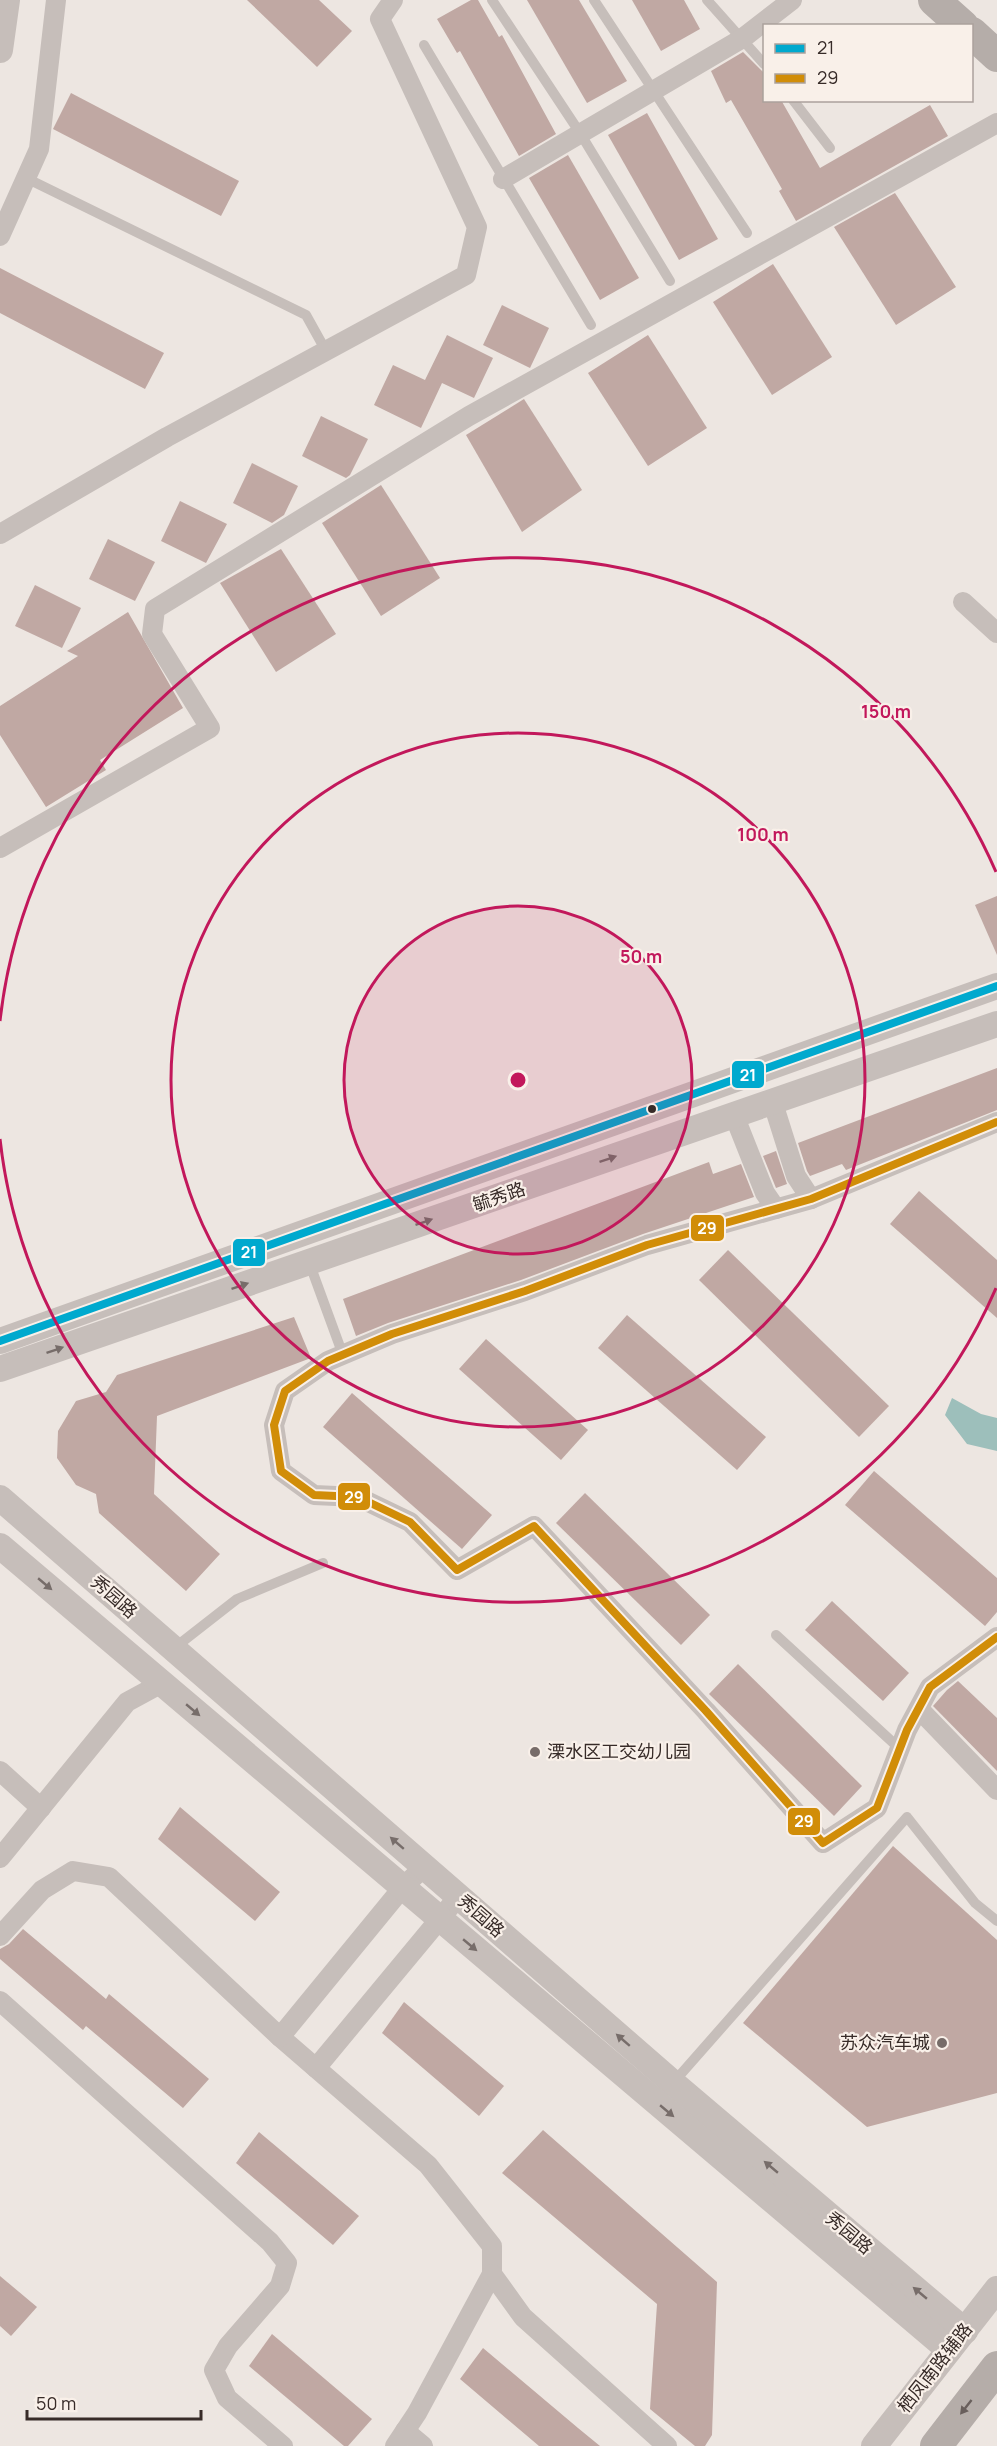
<svg xmlns="http://www.w3.org/2000/svg" width="997" height="2446" viewBox="0 0 997 2446" font-family="Manrope,'Noto Sans SC',sans-serif">
<style>
.water{fill:#9dbfbb}
.building{fill:#c0a8a3}
.lines{fill:none;stroke-linecap:round;stroke-linejoin:round}
.service{stroke:#c6beba;stroke-width:10}
.minor{stroke:#c6beba;stroke-width:20}
.tertiary{stroke:#c6beba;stroke-width:26}
.primary{stroke:#b5ada9;stroke-width:32}
.bus-1-casing{stroke:#f9f0e9;stroke-width:12}
.bus-2-casing{stroke:#f9f0e9;stroke-width:12}
.bus-1{stroke:#00a9ce;stroke-width:8}
.bus-2{stroke:#d18d08;stroke-width:8}
.oneway{fill:#776d6a}
.oneway2{fill:#695f5c}
.ring{fill:none;stroke:#c2185b;stroke-width:3}
.bus-dot{fill:#372b28;stroke:#f9f0e9;stroke-width:2}
.poi-dot{fill:#776c69;stroke:#f9f0e9;stroke-width:2}
.labels{text-anchor:middle;stroke-width:4.5;stroke-linejoin:round;paint-order:stroke}
.street-label{font-size:18px;fill:#372b28;stroke:#f9f0e9}
.poi-label{font-size:18px;fill:#372b28;stroke:#f9f0e9;text-anchor:start}
.centre{fill:#c2185b;stroke:#f9f0e9;stroke-width:3}
.ring-label{font-size:18px;text-anchor:middle;font-weight:bold;fill:#c2185b;stroke:#f9f0e9;stroke-width:4.5;stroke-linejoin:round;paint-order:stroke}
.line-badge{stroke:#f9f0e9;stroke-width:2}
.badge-label{font-size:16px;text-anchor:middle;font-weight:bold;fill:#fff}
</style>
<rect width="100%" height="100%" fill="#ede6e1"/>
<path class="water" d="M952 1398 981 1414 997 1418V1451L967 1444 945 1415Z"/>
<g class="building">
<path d="M247 0H319L352 31 317 67Z"/>
<path d="M471 0H478L499 37 502 35 556 134 519 156 460 51 457 53 437 19Z"/>
<path d="M527 0H579L627 81 587 103Z"/>
<path d="M632 0H684L700 29 661 51Z"/>
<path d="M743 52 765 74V100H781L820 168 930 105 948 136 796 221 779 191 782 189 731 100 726 103 711 71Z"/>
<path d="M71 93 239 181 221 216 53 129Z"/>
<path d="M647 113 718 239 679 260 608 135Z"/>
<path d="M568 155 639 278 600 300 529 178Z"/>
<path d="M895 193 956 287 896 325 834 227Z"/>
<path d="M773 264 832 357 772 395 713 302Z"/>
<path d="M0 268 164 353 145 389 0 313Z"/>
<path d="M502 305 549 328 530 368 483 345Z"/>
<path d="M447 335 493 358 474 398 442 383 421 428 374 405 393 365 425 380Z"/>
<path d="M648 335 707 428 648 466 588 373Z"/>
<path d="M524 399 582 490 522 532 466 435Z"/>
<path d="M321 416 368 439 350 475 346 478 302 456Z"/>
<path d="M252 463 298 486 284 515 272 523 233 503Z"/>
<path d="M381 485 440 578 381 616 322 523Z"/>
<path d="M180 501 227 524 206 563 161 541Z"/>
<path d="M108 539 155 562 135 601 89 579Z"/>
<path d="M281 549 336 634 276 672 220 583Z"/>
<path d="M35 585 81 608 62 648 15 626Z"/>
<path d="M128 612 183 708 100 760 106 770 46 807 0 735V706L78 656 67 651Z"/>
<path d="M997 896V955L975 905Z"/>
<path d="M997 1068V1110L846 1170 842 1164 810 1176 807 1171 798 1143Z"/>
<path d="M776 1151 787 1184 776 1188 763 1156Z"/>
<path d="M709 1162 713 1174 741 1164 754 1197 643 1234 521 1280 388 1323 356 1336 343 1299Z"/>
<path d="M919 1191 997 1260V1318L890 1224Z"/>
<path d="M728 1250 889 1406 859 1437 699 1280Z"/>
<path d="M627 1315 766 1437 737 1470 598 1348Z"/>
<path d="M294 1317 311 1358 157 1416 154 1494 220 1554 186 1591 99 1513 96 1494 76 1485 57 1458 58 1431 76 1401 106 1392 117 1375Z"/>
<path d="M486 1339 588 1430 561 1460 459 1369Z"/>
<path d="M352 1393 492 1515 462 1549 323 1427Z"/>
<path d="M874 1471 997 1578V1612L985 1626 845 1505Z"/>
<path d="M585 1493 710 1615 681 1645 556 1523Z"/>
<path d="M832 1601 909 1673 883 1701 805 1630Z"/>
<path d="M738 1664 862 1786 834 1816 709 1694Z"/>
<path d="M958 1681 997 1718V1771L933 1706 947 1690Z"/>
<path d="M180 1807 280 1892 255 1921 158 1839Z"/>
<path d="M893 1846 997 1940V2093L867 2127 743 2023Z"/>
<path d="M23 1929 106 1999 109 1994 209 2079 183 2108 86 2026 83 2030 0 1959V1949L9 1944Z"/>
<path d="M404 2002 504 2086 479 2116 382 2033Z"/>
<path d="M543 2130 717 2282 712 2435 705 2446H695L650 2409 657 2304 502 2173Z"/>
<path d="M259 2132 359 2216 333 2245 236 2163Z"/>
<path d="M0 2276 37 2307 11 2336 0 2326Z"/>
<path d="M272 2334 372 2419 348 2446H344L249 2366Z"/>
<path d="M483 2348 578 2428 600 2446H539L460 2379Z"/>
</g>
<g class="lines">
<g class="service">
<path d="M492 0 580 133 670 281"/>
<path d="M594 0 747 233"/>
<path d="M707 0 764 64"/>
<path d="M424 45 591 325"/>
<path d="M793 100 830 148"/>
<path d="M26 178 306 315 326 351"/>
<path d="M309 1262 343 1355"/>
<path d="M776 1635 900 1749"/>
<path d="M173 1649 237 1599 323 1563"/>
<path d="M673 2083 907 1817 975 1903 997 1921"/>
</g>
<g class="minor">
<path d="M503 179 743 38 792 0"/>
<path d="M0 236 39 149 56 0"/>
<path d="M0 534 167 437 466 275 477 227 380 19 393 0"/>
<path d="M963 602 997 633"/>
<path d="M0 848 210 728 152 634 155 609 469 416 997 123"/>
<path d="M772 1100 796 1176 811 1199"/>
<path d="M734 1115 765 1193 776 1209"/>
<path d="M997 1122 811 1199 647 1245 525 1291 392 1334 328 1361 285 1391 274 1425 281 1471 314 1495 358 1497 410 1522 457 1570 534 1526 706 1711 823 1843 877 1808 907 1730 930 1687 997 1637"/>
<path d="M919 1709 997 1790"/>
<path d="M0 1771 41 1808"/>
<path d="M0 1858 127 1702 162 1683"/>
<path d="M0 1936 42 1890 73 1871 109 1877 280 2037 428 2165 492 2246V2274L417 2413 395 2446"/>
<path d="M0 2001 270 2242 287 2263 280 2286 228 2346 214 2370 227 2398 283 2446"/>
<path d="M280 2037 403 1887 424 1867"/>
<path d="M316 2068 458 1897"/>
<path d="M492 2274 523 2317 667 2446"/>
<path d="M405 2431 423 2446"/>
</g>
<g class="tertiary">
<path d="M0 50 7 0"/>
<path d="M0 1341 997 986"/>
<path d="M0 1369 997 1024"/>
<path d="M0 1498 673 2083 965 2331"/>
<path d="M0 1546 949 2350"/>
<path d="M874 2446 997 2289"/>
</g>
<g class="primary">
<path d="M934 0 963 26"/>
<path d="M972 33 997 56"/>
<path d="M936 2446 997 2367"/>
</g>
<defs>
<path id="bus-1" d="M0 1341 997 986"/>
<path id="bus-2" d="M997 1122 811 1199 647 1245 525 1291 392 1334 328 1361 285 1391 274 1425 281 1471 314 1495 358 1497 410 1522 457 1570 534 1526 706 1711 823 1843 877 1808 907 1730 930 1687 997 1637"/>
</defs>
<use href="#bus-1" class="bus-1-casing"/>
<use href="#bus-2" class="bus-2-casing"/>
<use href="#bus-1" class="bus-1"/>
<use href="#bus-2" class="bus-2"/>
</g>
<defs><path id="oneway-solid" d="M-6-.8H1V-3.2L6.5 0L1 3.2V.8H-6Z" transform="scale(1.5)"/></defs>
<g class="oneway">
<use href="#oneway-solid" transform="translate(608 1159) rotate(-19)"/>
<use href="#oneway-solid" transform="translate(424 1222) rotate(-19)"/>
<use href="#oneway-solid" transform="translate(240 1286) rotate(-19)"/>
<use href="#oneway-solid" transform="translate(55 1350) rotate(-19)"/>
<use href="#oneway-solid" transform="translate(45 1584) rotate(40)"/>
<use href="#oneway-solid" transform="translate(193 1710) rotate(40)"/>
<use href="#oneway-solid" transform="translate(397 1843) rotate(-139)"/>
<use href="#oneway-solid" transform="translate(470 1945) rotate(40)"/>
<use href="#oneway-solid" transform="translate(623 2040) rotate(-139)"/>
<use href="#oneway-solid" transform="translate(667 2111) rotate(40)"/>
<use href="#oneway-solid" transform="translate(771 2167) rotate(-140)"/>
<use href="#oneway-solid" transform="translate(920 2293) rotate(-140)"/>
</g>
<use class="oneway2" href="#oneway-solid" transform="translate(966 2407) rotate(128)"/>
<circle cx="518" cy="1080" r="174" fill="#c2185b" fill-opacity=".12"/>
<g class="ring">
<circle cx="518" cy="1080" r="174"/>
<circle cx="518" cy="1080" r="347"/>
<path d="M996 1288A521 521 0 0 1 0 1139M0 1021A521 521 0 0 1 996 872"/>
</g>
<circle class="bus-dot" cx="652" cy="1109" r="5"/>
<g class="poi-dot">
<circle cx="535" cy="1752" r="6"/>
<circle cx="942" cy="2043" r="6"/>
</g>
<g class="labels">
<g class="street-label">
<text transform="translate(499 1197) rotate(-19)" y="6">毓秀路</text>
<text transform="translate(114 1597) rotate(41)" y="6">秀园路</text>
<text transform="translate(481 1916) rotate(41)" y="6">秀园路</text>
<text transform="translate(849 2233) rotate(40)" y="6">秀园路</text>
<text transform="translate(935 2368) rotate(-52)" y="6">栖凤南路辅路</text>
</g>
<g class="poi-label">
<text x="547" y="1758">溧水区工交幼儿园</text>
<text x="930" y="2049" text-anchor="end">苏众汽车城</text>
</g>
</g>
<circle cx="518" cy="1080" r="9" class="centre"/>
<g class="ring-label">
<text x="886" y="718">150 m</text>
<text x="763" y="841">100 m</text>
<text x="641" y="963">50 m</text>
</g>
<g class="line-badge">
<rect x="731" y="1060" width="34" height="29" rx="6" fill="#00a9ce"/>
<rect x="690" y="1214" width="35" height="28" rx="6" fill="#d18d08"/>
<rect x="232" y="1238" width="34" height="29" rx="6" fill="#00a9ce"/>
<rect x="337" y="1482" width="34" height="29" rx="6" fill="#d18d08"/>
<rect x="787" y="1807" width="34" height="29" rx="6" fill="#d18d08"/>
</g>
<g class="badge-label">
<text x="748" y="1081">21</text>
<text x="707" y="1234">29</text>
<text x="249" y="1258">21</text>
<text x="354" y="1503">29</text>
<text x="804" y="1827">29</text>
</g>
<rect x="763" y="24" width="210" height="78" fill="#f9f0e9" stroke="#aba19c" stroke-width="1.5"/>
<rect x="775" y="44" width="30" height="9" fill="#00a9ce" stroke="#aba19c" stroke-width="1.5"/>
<text x="817" y="54" font-size="18" fill="#372b28">21</text>
<rect x="775" y="74" width="30" height="9" fill="#d18d08" stroke="#aba19c" stroke-width="1.5"/>
<text x="817" y="84" font-size="18" fill="#372b28">29</text>
<path d="M27 2410v9h174v-9" fill="none" stroke="#372b28" stroke-width="3"/>
<text x="36" y="2410" font-size="18" fill="#372b28" stroke="#f9f0e9" stroke-width="4.5" paint-order="stroke">50 m</text>
</svg>
